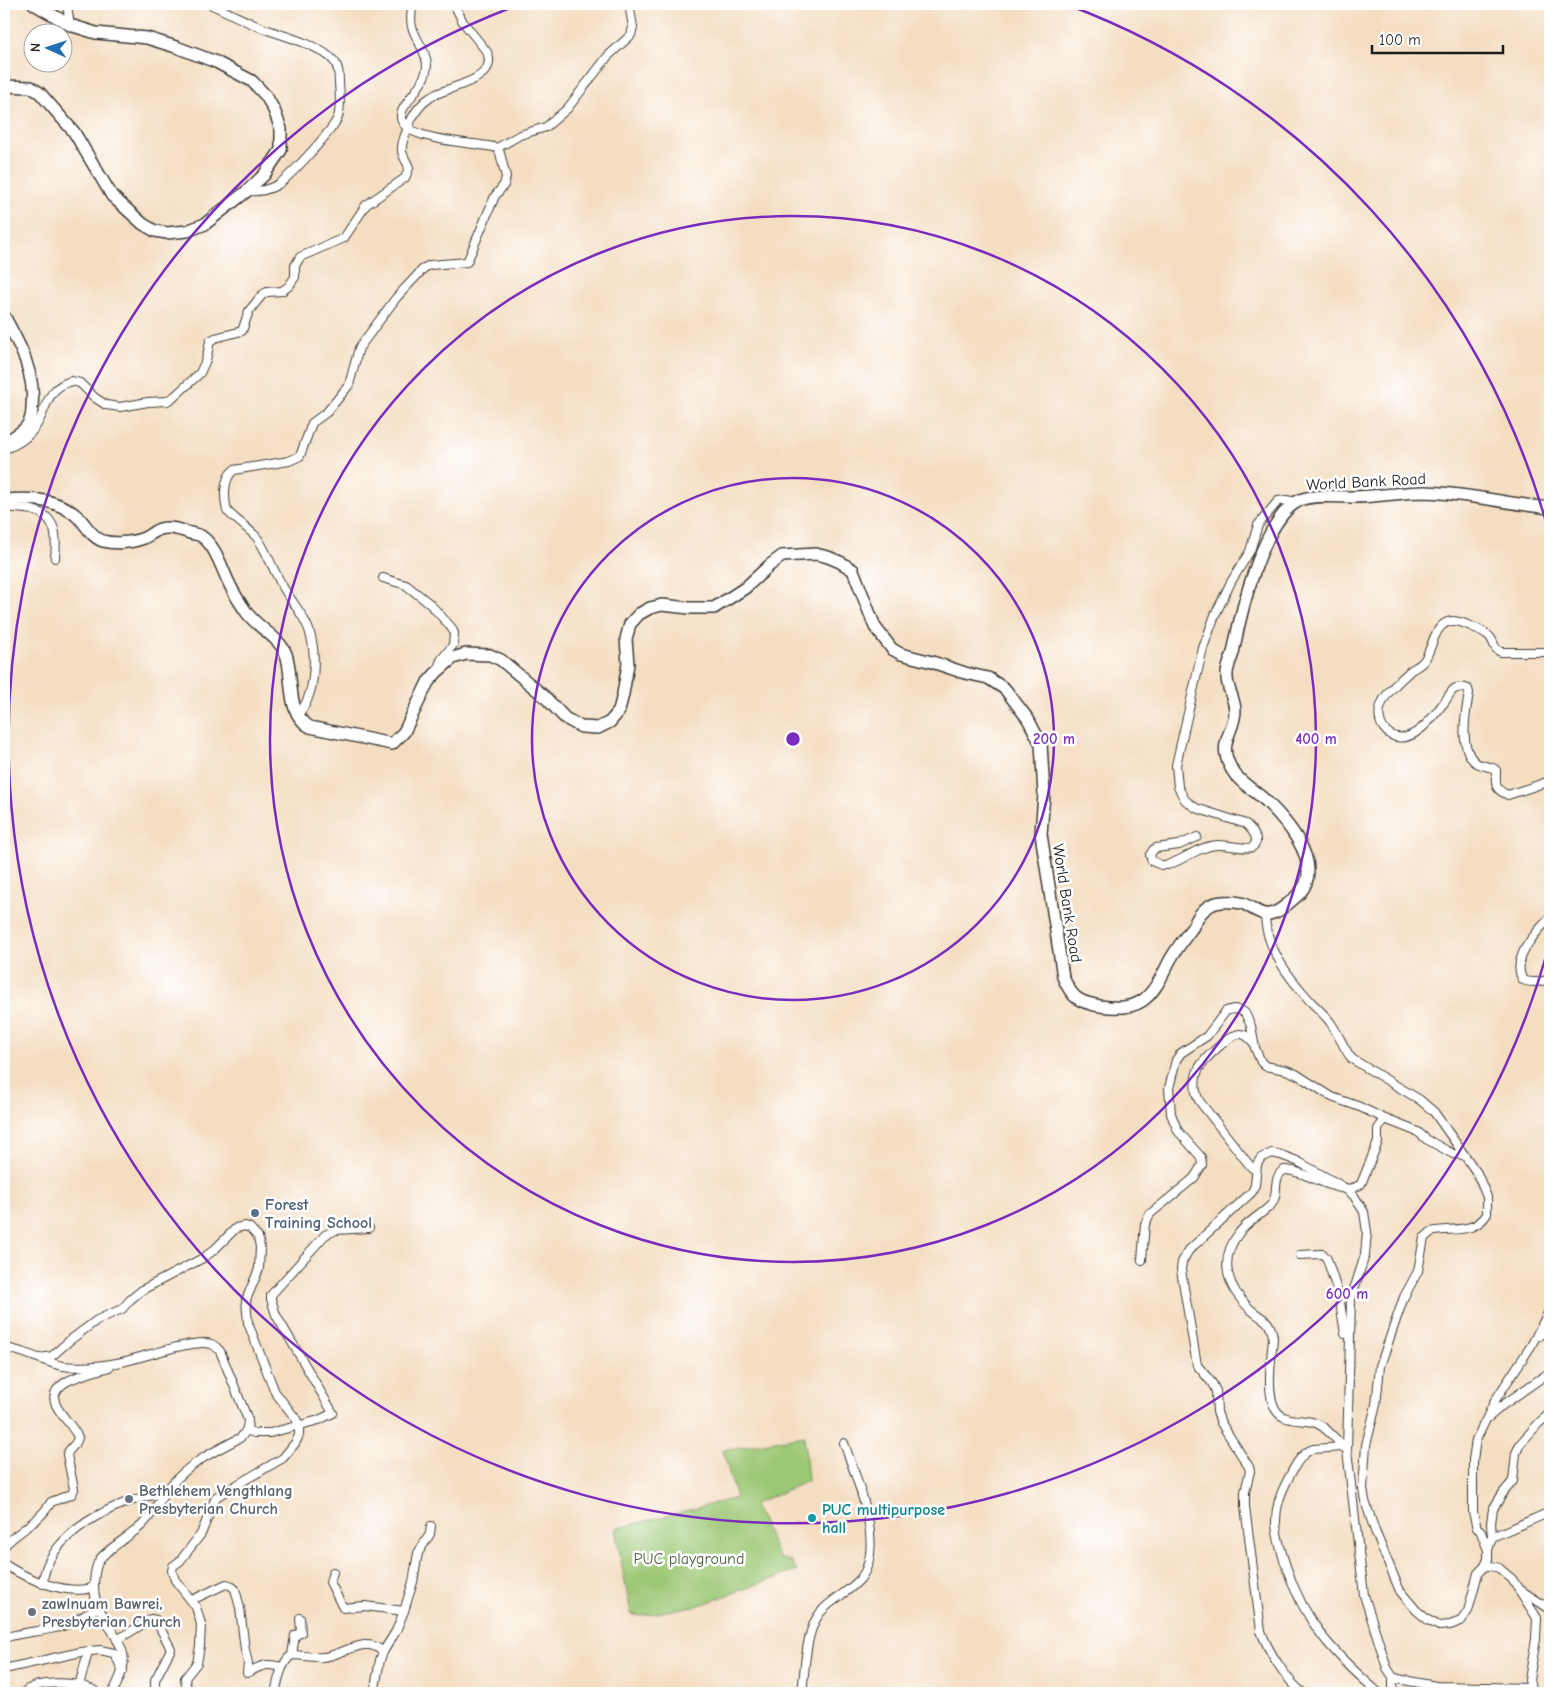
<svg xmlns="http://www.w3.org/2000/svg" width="1554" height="1697" viewBox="0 0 1554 1697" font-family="'Comic Neue',sans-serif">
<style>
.green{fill:#9cc875;stroke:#5c7248}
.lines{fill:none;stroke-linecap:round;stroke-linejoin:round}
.minor-casing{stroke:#3c3935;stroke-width:10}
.primary-casing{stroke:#3c3935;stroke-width:14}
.minor{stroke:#fff;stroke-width:8}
.primary{stroke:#fff;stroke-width:11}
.ring{fill:none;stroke:#7b2cbf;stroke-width:2.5}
.service-dot{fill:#5c6f8a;stroke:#fff;stroke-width:2}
.worship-dot{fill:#6b7280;stroke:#fff;stroke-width:2}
.culture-dot{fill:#0f9aa8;stroke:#fff;stroke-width:2}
.labels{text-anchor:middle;stroke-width:5;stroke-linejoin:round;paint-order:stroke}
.street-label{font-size:16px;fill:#1c1c1c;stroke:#fff}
.service-label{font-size:16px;font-weight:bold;fill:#4e5e75;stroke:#fff;text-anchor:start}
.worship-label{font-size:16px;font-weight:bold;fill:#5b616d;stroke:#fff;text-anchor:start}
.culture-label{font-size:16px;font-weight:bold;fill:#0d838f;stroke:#fff;text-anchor:start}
.park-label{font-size:16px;fill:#4f6140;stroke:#fff}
.centre{fill:#7b2cbf;stroke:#fff;stroke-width:2.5}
.ring-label{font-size:15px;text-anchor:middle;font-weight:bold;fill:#7b2cbf;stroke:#fff;stroke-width:5;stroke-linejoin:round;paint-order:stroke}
</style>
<rect width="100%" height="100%" fill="#fff"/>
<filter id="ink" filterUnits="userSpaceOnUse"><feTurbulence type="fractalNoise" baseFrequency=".02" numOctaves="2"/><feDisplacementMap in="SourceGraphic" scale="10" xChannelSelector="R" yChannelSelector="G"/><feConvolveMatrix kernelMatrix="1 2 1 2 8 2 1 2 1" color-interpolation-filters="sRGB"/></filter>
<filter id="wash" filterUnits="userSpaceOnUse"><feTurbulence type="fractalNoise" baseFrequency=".0096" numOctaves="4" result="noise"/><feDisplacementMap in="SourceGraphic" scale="20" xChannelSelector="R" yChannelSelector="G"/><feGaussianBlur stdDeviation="1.12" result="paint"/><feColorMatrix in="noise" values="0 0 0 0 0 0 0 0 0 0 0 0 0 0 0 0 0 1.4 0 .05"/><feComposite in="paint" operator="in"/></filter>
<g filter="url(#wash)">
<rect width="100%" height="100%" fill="#f4dec2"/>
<path class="green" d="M804 1436 808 1481 754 1504 779 1558 790 1561 797 1570 700 1605 641 1616 631 1614 615 1529 736 1498 723 1450Z"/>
</g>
<g filter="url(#ink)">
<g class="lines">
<defs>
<g id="minor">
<path d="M65 4 67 5 70 25"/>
<path d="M210 4C228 12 246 22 265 29 286 37 318 44 334 61 339 67 339 76 339 83 340 94 341 107 338 117 334 129 288 179 277 185 268 190 257 192 247 191"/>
<path d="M497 148 520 135 546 127 567 109 608 56 631 35 633 27 629 4"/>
<path d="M4 449C17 445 28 438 36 426 48 408 45 389 71 381L80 383 94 397 106 405 120 407 148 402 167 401 175 396 200 373 206 360 210 341 215 338 242 331 249 311 262 295 267 292 282 291 289 286 295 277V266L300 257 344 238 366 205 405 178 409 168C408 162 402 157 402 150 401 143 405 135 408 128 412 116 420 104 431 97 447 86 500 81 487 52L463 22 454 4"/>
<path d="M4 506C13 509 22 508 32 510 57 516 57 536 55 558"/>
<path d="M383 578 406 585 430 604 451 627 454 633 453 645 441 660 437 671"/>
<path d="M1550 652H1501C1493 649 1495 643 1490 637 1486 632 1460 620 1452 621 1434 623 1433 647 1425 659 1422 665 1415 667 1410 671 1397 683 1375 701 1380 720 1381 726 1386 732 1391 735 1411 746 1432 719 1442 705 1446 701 1449 694 1453 690 1458 686 1463 687 1468 689L1469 693C1466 712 1458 747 1475 762 1481 767 1490 765 1496 770 1496 783 1493 789 1508 795L1550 781"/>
<path d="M298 714C316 696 317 654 309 630 304 615 291 601 283 587 274 572 268 554 258 539 252 531 236 520 227 511 224 498 223 478 234 470L289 461 300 456 312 423 327 412 349 385 359 348 396 298 424 268 430 265 467 262 495 196 504 185 506 177 500 153 497 148C480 142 386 142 403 109 411 95 426 82 427 66 427 52 416 40 412 27 410 19 412 11 412 4"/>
<path d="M1197 837 1179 845 1156 848 1153 850 1150 855 1152 861 1161 865H1167C1184 860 1199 846 1217 845 1226 844 1247 850 1252 847 1262 841 1251 829 1246 824L1196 808 1185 800 1178 787 1176 765 1203 648 1215 615 1231 582 1250 551 1258 525 1278 501 1286 500 1297 502"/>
<path d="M1265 914C1265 948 1290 979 1311 1002 1318 1009 1325 1015 1330 1022 1339 1034 1343 1048 1352 1059L1420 1100 1434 1112 1477 1173 1487 1197V1214C1474 1235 1451 1227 1431 1232L1424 1238 1418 1271 1404 1297 1380 1366 1376 1405 1366 1445 1363 1488 1365 1501 1375 1531 1400 1591 1416 1610 1428 1620 1439 1626 1450 1625 1461 1621 1468 1611 1478 1573 1485 1566H1491L1499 1568 1512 1579 1537 1618 1536 1639 1529 1680 1532 1693"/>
<path d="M1550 918C1536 932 1510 959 1523 980 1532 984 1541 982 1550 979"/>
<path d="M1253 1042C1249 1038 1246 1034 1240 1034 1230 1034 1204 1059 1199 1068 1194 1078 1194 1093 1200 1102L1251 1167 1256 1170"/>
<path d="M1300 1255 1320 1254H1323L1327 1259 1339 1296 1345 1334"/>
<path d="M1142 1260 1145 1224 1150 1214 1194 1178 1202 1165 1201 1157 1178 1131 1171 1114 1169 1088 1176 1060 1181 1053 1207 1036 1226 1011 1233 1009 1240 1010 1245 1013 1251 1026 1255 1048 1261 1062 1265 1066 1286 1070 1296 1074 1332 1097 1360 1107 1385 1119 1418 1132 1426 1139 1453 1154 1464 1155"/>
<path d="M1539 1336 1550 1326"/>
<path d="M4 1348C25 1350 42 1362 63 1366 77 1368 102 1366 117 1363 136 1360 195 1338 211 1344 215 1345 218 1349 220 1351L248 1420C248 1428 246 1433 240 1438 213 1452 191 1462 171 1485 160 1497 154 1514 142 1525 133 1534 105 1551 100 1559 94 1568 93 1586 95 1596 96 1604 100 1610 104 1617 123 1650 133 1657 112 1693"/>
<path d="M40 1358 52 1356 69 1341 97 1320 122 1309 130 1300 142 1290 203 1258 214 1250 236 1228 245 1226 250 1228 258 1237 260 1247 259 1269 246 1300 248 1323 275 1392 296 1419 299 1425V1435L296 1442 283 1458 216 1497 201 1534 180 1561 173 1566 172 1571 175 1580 196 1607 201 1624 200 1646 197 1663 185 1678 186 1686 192 1693"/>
<path d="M1489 1417 1503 1405 1550 1372"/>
<path d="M247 1430 254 1433H270L319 1420 333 1413 276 1315 271 1299V1295L325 1235 336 1230 369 1228"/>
<path d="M1343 1447 1313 1449C1300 1453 1293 1470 1287 1481 1270 1513 1275 1533 1286 1566 1305 1624 1334 1654 1379 1693"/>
<path d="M1347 1450C1337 1442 1330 1430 1318 1424 1308 1419 1295 1422 1284 1417 1262 1408 1272 1357 1273 1337 1270 1318 1262 1320 1250 1309 1227 1287 1218 1260 1239 1233 1247 1222 1261 1215 1271 1205 1280 1195 1271 1178 1284 1170 1306 1169 1341 1200 1361 1184L1378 1142V1129L1385 1119"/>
<path d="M1492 1537 1550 1512"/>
<path d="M4 1546C19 1530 40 1522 51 1502L72 1494 74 1489 67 1455C69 1447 77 1446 78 1437 72 1425 62 1417 56 1405 45 1380 92 1373 109 1367"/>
<path d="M1488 1550 1492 1537 1491 1523 1493 1509 1503 1493 1513 1481 1516 1453 1520 1444 1539 1423 1550 1413"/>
<path d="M4 1564C25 1578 69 1597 94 1587"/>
<path d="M1485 1566 1488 1559V1550L1480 1530 1477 1528 1473 1512V1460L1476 1440 1496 1399 1531 1346 1550 1309"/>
<path d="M333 1572 330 1582 343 1608 365 1606 404 1611"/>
<path d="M43 1584C44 1535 120 1497 163 1494"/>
<path d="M1522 1591 1550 1609"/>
<path d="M192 1600 226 1584 230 1585 235 1589 240 1608 245 1650 248 1663 247 1673C263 1665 264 1663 282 1667"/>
<path d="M4 1638C21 1632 38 1632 55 1628 71 1625 85 1615 98 1607"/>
<path d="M117 1640 151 1619 156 1620 171 1649 155 1680V1693"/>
<path d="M292 1655 295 1635 301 1633 300 1618"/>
<path d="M4 1669 81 1652 100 1650 114 1653 123 1671"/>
<path d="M1393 1677V1693"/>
<path d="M23 1693C38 1679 81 1681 98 1693"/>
<path d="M77 1693 88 1652"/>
<path d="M275 1693C278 1681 281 1662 292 1655 302 1655 313 1658 323 1657 342 1656 366 1634 383 1652"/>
<path d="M374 1693 380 1660 383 1652 396 1631 404 1611 413 1582 418 1553 430 1534 431 1526"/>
<path d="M802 1693C805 1670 805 1640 816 1619 826 1601 848 1594 861 1578 886 1545 856 1478 844 1443"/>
<path d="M1303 1693C1287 1681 1268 1651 1261 1631L1245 1507V1492L1250 1471 1249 1467 1221 1423 1217 1412 1216 1391 1212 1383 1197 1365 1181 1270 1182 1262 1189 1250 1252 1192 1255 1185 1257 1164 1261 1158 1272 1153 1281 1155 1297 1161 1342 1186 1354 1196 1364 1212 1367 1232 1365 1255 1351 1299 1347 1450 1364 1595 1387 1668 1393 1677 1398 1679 1436 1686 1531 1688"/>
</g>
<g id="primary">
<path d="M4 86 31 87 40 93 74 132 112 196 143 224 155 231 167 233 187 231 205 224 247 191 264 175 281 150V129L274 110 266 96 252 81 216 62 176 47 147 38 96 33 70 25 34 4"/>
<path d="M4 316C20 345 36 374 32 409 32 414 30 422 26 427 20 434 11 438 4 443"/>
<path d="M4 500C32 498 60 498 81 520 87 527 93 538 103 541 114 544 132 543 144 538 149 536 154 531 160 529 170 526 180 530 190 533 193 534 198 534 201 536 215 545 221 566 228 581 233 592 240 603 247 613 258 628 279 637 286 654 294 677 285 713 310 727L392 744 404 732 428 682 436 673 453 658 466 654 490 655 501 660 544 696 565 718 581 727 598 728 610 722 619 711 623 694 628 664 626 639 630 624 639 614 650 608 662 605 689 608H714L745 588 770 565 782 556 816 554 828 557 840 562 853 570 875 627 892 649 901 654 932 662 965 673 988 678 1005 689 1028 719 1041 744 1044 794 1041 834 1063 977C1072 998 1078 1002 1100 1006 1140 1012 1151 999 1167 966 1173 953 1183 940 1192 928 1197 919 1201 910 1211 905 1218 901 1232 901 1241 903 1252 906 1261 918 1273 913 1280 911 1285 906 1290 902 1297 896 1303 891 1306 883 1316 856 1287 822 1269 804 1258 792 1240 784 1232 770 1216 743 1234 734 1235 711 1235 699 1227 689 1227 677 1226 666 1233 658 1234 648 1241 611 1263 520 1298 501 1311 494 1338 497 1353 497 1377 497 1400 492 1424 492 1466 493 1509 504 1550 508"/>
</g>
</defs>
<use href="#minor" class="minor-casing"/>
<use href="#primary" class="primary-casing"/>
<use href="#minor" class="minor"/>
<use href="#primary" class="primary"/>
</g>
</g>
<g class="ring">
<circle cx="793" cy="739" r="261"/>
<circle cx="793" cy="739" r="523"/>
<path d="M1548 949A784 784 0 1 1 518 5M1068 5A784 784 0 0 1 1548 529"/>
</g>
<circle class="service-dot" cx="255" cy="1213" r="5"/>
<g class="worship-dot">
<circle cx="129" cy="1499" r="5"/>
<circle cx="32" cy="1612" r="5"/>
</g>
<circle class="culture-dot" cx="812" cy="1518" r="5"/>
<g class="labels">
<g class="street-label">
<text transform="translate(1366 481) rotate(-3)" y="6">World Bank Road</text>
<text transform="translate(1068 903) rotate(81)" y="6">World Bank Road</text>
</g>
<g class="service-label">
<text x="265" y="1210">Forest<tspan x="265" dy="18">Training School</tspan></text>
</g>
<g class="worship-label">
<text x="139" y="1496">Bethlehem Vengthlang<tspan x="139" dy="18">Presbyterian Church</tspan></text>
<text x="42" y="1609">zawlnuam Bawrei,<tspan x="42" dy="18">Presbyterian Church</tspan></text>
</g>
<g class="culture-label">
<text x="822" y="1515">PUC multipurpose<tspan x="822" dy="18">hall</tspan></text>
</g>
<g class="park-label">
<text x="689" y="1564">PUC playground</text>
</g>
</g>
<circle cx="793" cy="739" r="8" class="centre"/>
<g class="ring-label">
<text x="1054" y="744">200 m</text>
<text x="1316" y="744">400 m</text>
<text x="1347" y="1299">600 m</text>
</g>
<rect width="1554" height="1697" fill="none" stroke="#fff" stroke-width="20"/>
<g transform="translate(48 48) rotate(273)"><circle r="24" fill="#ffffff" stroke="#a4a4a4"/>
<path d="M0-4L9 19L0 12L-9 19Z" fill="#1f6fb2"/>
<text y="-8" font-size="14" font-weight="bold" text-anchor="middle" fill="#1c1c1c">N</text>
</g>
<path d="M1372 45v8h131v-8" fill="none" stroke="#1c1c1c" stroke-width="2.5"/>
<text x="1379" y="45" font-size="15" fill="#1c1c1c" stroke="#ffffff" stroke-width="4" paint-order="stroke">100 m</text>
</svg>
